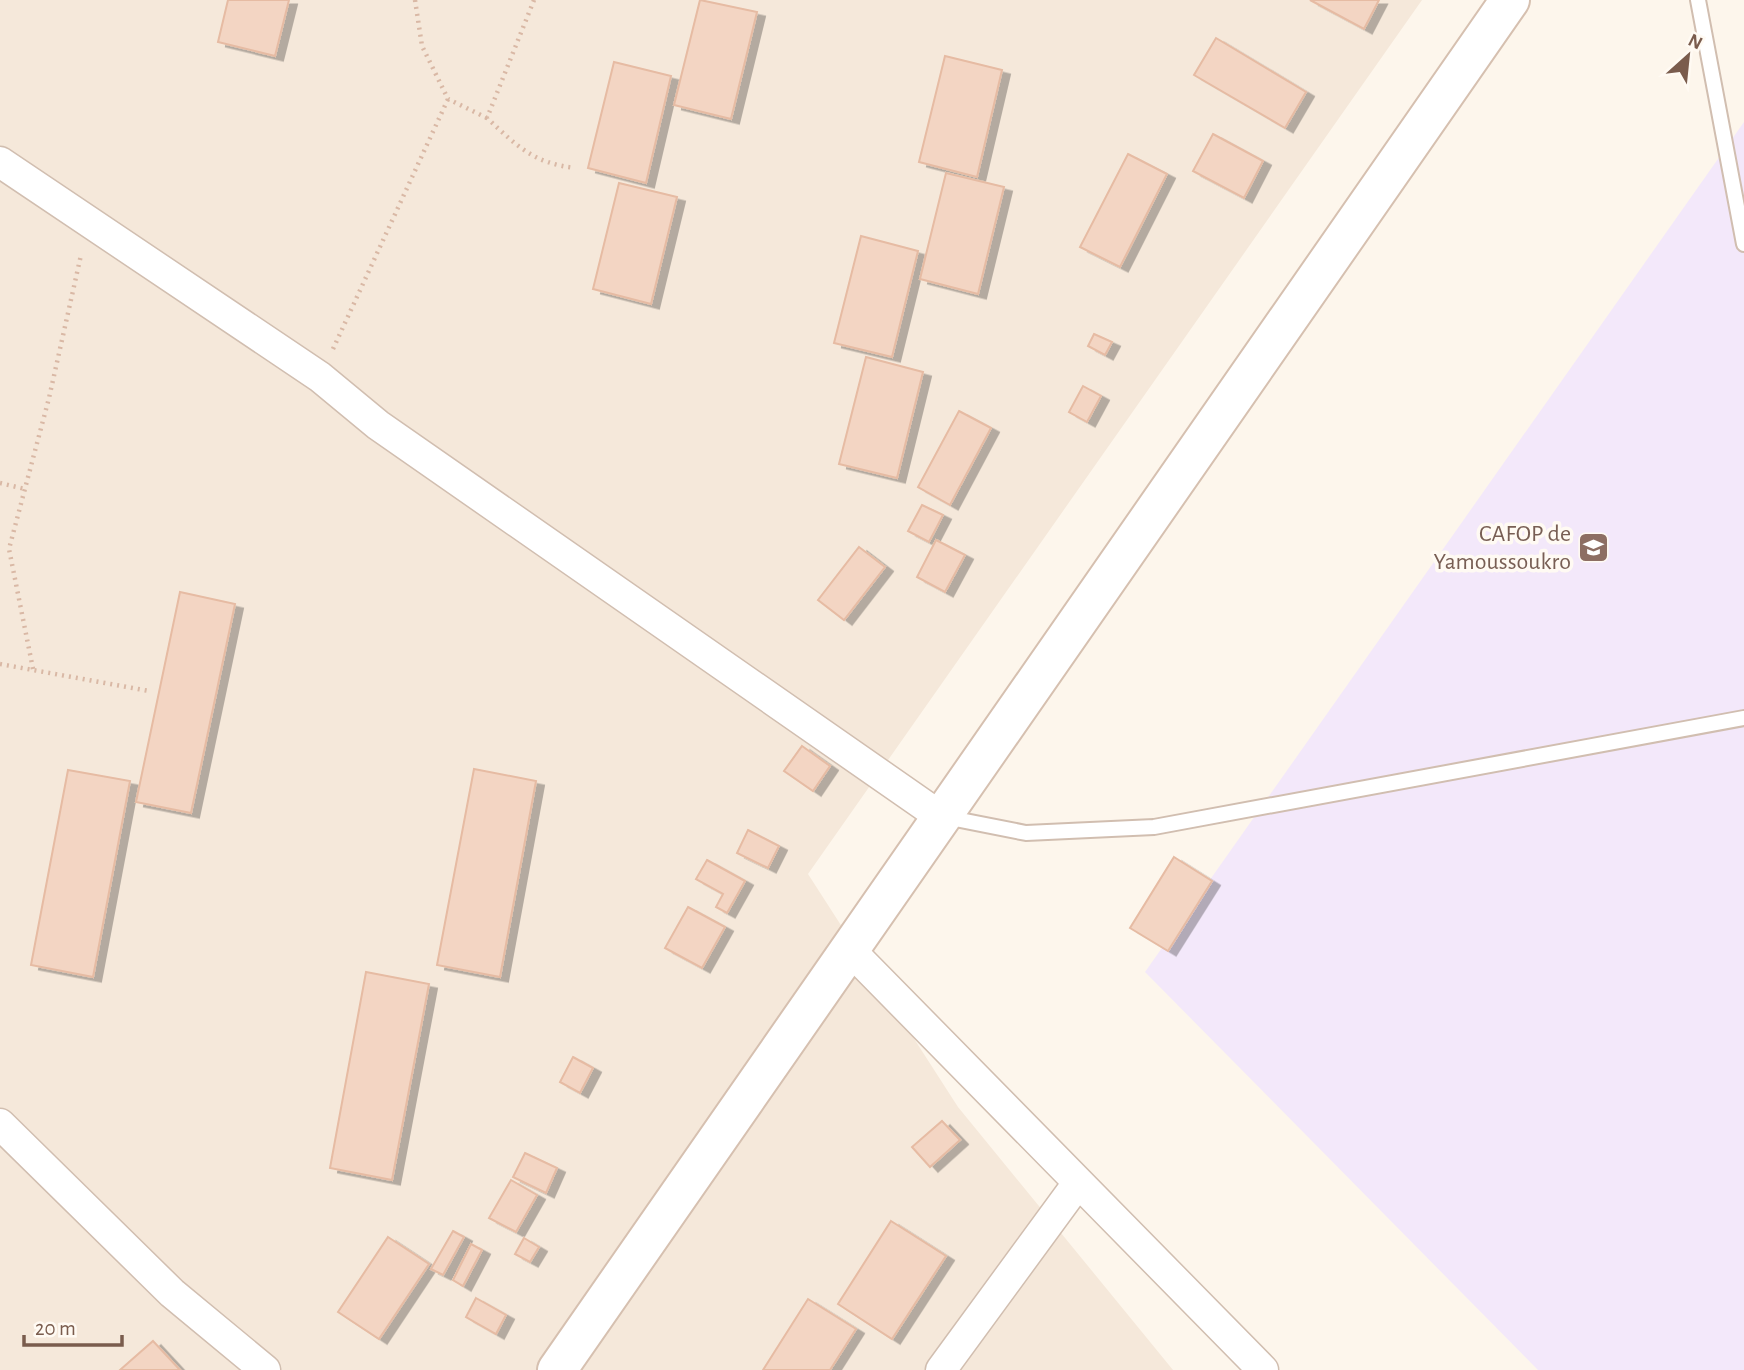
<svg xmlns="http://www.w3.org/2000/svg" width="1744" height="1370" viewBox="0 0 1744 1370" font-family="'Alegreya Sans',sans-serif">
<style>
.residential{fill:#f5e8da}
.education{fill:#f3e8fa}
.building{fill:#f3d5c3;stroke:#e6bba3;stroke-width:2;filter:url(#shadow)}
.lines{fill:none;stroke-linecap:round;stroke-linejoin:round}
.lane-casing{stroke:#d1beb0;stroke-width:18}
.street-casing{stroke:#d1beb0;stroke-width:33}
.secondary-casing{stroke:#d6c0b0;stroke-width:42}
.path{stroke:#d9b8a5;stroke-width:4.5;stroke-dasharray:2 5;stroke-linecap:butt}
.lane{stroke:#fff;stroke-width:14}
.street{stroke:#fff;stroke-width:30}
.secondary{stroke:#fff;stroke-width:38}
.labels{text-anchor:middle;stroke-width:7;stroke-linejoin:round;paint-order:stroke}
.education-label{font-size:24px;fill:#785e54;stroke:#fffaf3;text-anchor:end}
</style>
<defs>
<filter id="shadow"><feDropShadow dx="8" dy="4.5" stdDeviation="0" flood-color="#0004"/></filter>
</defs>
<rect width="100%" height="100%" fill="#fdf6ec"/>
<path class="residential" d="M0 0H1422L808 874 958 1107 1173 1370H0Z"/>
<path class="education" d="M1744 122V1370H1538L1145 972Z"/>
<g class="building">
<path d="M228 0H289L275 56 218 42Z"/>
<path d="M700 0 757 12 731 119 674 105Z"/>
<path d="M1310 0H1379L1364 29Z"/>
<path d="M1216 38 1306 92 1285 128 1194 75Z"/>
<path d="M945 56 1002 70 977 177 919 162Z"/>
<path d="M614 62 671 76 646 183 588 168Z"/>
<path d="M1213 134 1263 161 1244 198 1193 171Z"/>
<path d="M1128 154 1167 174 1120 267 1080 247Z"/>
<path d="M946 173 1004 187 978 294 920 279Z"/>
<path d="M619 183 677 197 651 304 593 289Z"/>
<path d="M861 236 918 251 892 357 834 343Z"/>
<path d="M1094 334 1112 342 1105 355 1088 346Z"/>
<path d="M866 357 923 372 897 478 839 464Z"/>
<path d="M1083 386 1101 396 1087 422 1069 412Z"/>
<path d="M959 411 991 428 950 505 918 487Z"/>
<path d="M922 505 943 515 929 542 908 531Z"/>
<path d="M936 540 965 555 945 592 917 577Z"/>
<path d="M859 547 885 567 844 620 818 600Z"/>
<path d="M180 592 235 604 191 813 136 802Z"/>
<path d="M802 746 830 766 813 791 784 771Z"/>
<path d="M474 769 536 781 500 977 437 965Z"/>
<path d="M68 770 130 781 93 977 31 965Z"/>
<path d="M748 830 779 846 768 868 737 853Z"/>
<path d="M1174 857 1212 881 1168 951 1130 928Z"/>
<path d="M707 860 745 881 727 913 716 907 723 894 696 879Z"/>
<path d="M688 907 725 927 702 968 665 948Z"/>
<path d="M366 972 429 984 392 1180 330 1168Z"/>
<path d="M573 1057 593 1068 580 1093 560 1082Z"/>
<path d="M942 1121 960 1140 930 1167 912 1147Z"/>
<path d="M525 1153 557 1168 546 1193 513 1177Z"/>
<path d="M511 1180 537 1195 516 1232 489 1218Z"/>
<path d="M891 1221 946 1256 892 1339 838 1304Z"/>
<path d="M453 1231 464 1237 443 1275 431 1269Z"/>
<path d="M388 1237 429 1264 379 1339 338 1312Z"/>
<path d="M524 1238 539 1247 530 1262 515 1254Z"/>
<path d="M471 1244 482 1250 463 1286 453 1280Z"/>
<path d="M476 1298 506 1315 496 1334 466 1317Z"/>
<path d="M808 1299 856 1329 830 1370H763Z"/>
<path d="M153 1341 180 1370H120Z"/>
</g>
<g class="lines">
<defs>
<g id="lane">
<path d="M1698 0 1744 244"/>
<path d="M945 817 1026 833 1154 827 1744 718"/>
</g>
<g id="street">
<path d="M0 162 320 377 378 425 941 817"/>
<path d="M849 949 1263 1370"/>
<path d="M0 1124 172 1293 265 1370"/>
<path d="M941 1370 1078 1183"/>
</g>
<path id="secondary" d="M557 1370 1510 0"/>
</defs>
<use href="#lane" class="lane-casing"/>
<use href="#street" class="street-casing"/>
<use href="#secondary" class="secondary-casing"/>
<g class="path">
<path d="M415 0 422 46 448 99 487 118"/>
<path d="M534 0 487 118C517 146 533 163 575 168"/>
<path d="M333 349 448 99"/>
<path d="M0 483 25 489"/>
<path d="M0 664 149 691"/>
<path d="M33 669 9 549 49 398 81 255"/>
</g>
<use href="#lane" class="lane"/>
<use href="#street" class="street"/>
<use href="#secondary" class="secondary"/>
</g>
<defs>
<symbol id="school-square" viewBox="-11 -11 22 22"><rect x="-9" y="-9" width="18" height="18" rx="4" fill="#8d6e63" stroke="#fffaf3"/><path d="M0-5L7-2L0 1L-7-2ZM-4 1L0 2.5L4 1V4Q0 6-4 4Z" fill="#fff"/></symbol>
</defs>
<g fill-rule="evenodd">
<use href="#school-square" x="1576" y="530" width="35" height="35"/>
</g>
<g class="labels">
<g class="education-label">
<text x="1571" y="541">CAFOP de<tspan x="1571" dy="28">Yamoussoukro</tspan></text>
</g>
</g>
<g transform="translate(1688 56) rotate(27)" stroke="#fffaf3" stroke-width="5" paint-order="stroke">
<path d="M0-5L12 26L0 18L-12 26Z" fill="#7a5c4d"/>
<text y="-10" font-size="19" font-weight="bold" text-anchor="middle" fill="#7a5c4d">N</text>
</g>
<path d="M24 1335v10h98v-10" fill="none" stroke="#7a5c4d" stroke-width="3.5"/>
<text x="35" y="1335" font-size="21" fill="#7a5c4d" stroke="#fffaf3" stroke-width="5" paint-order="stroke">20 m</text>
</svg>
